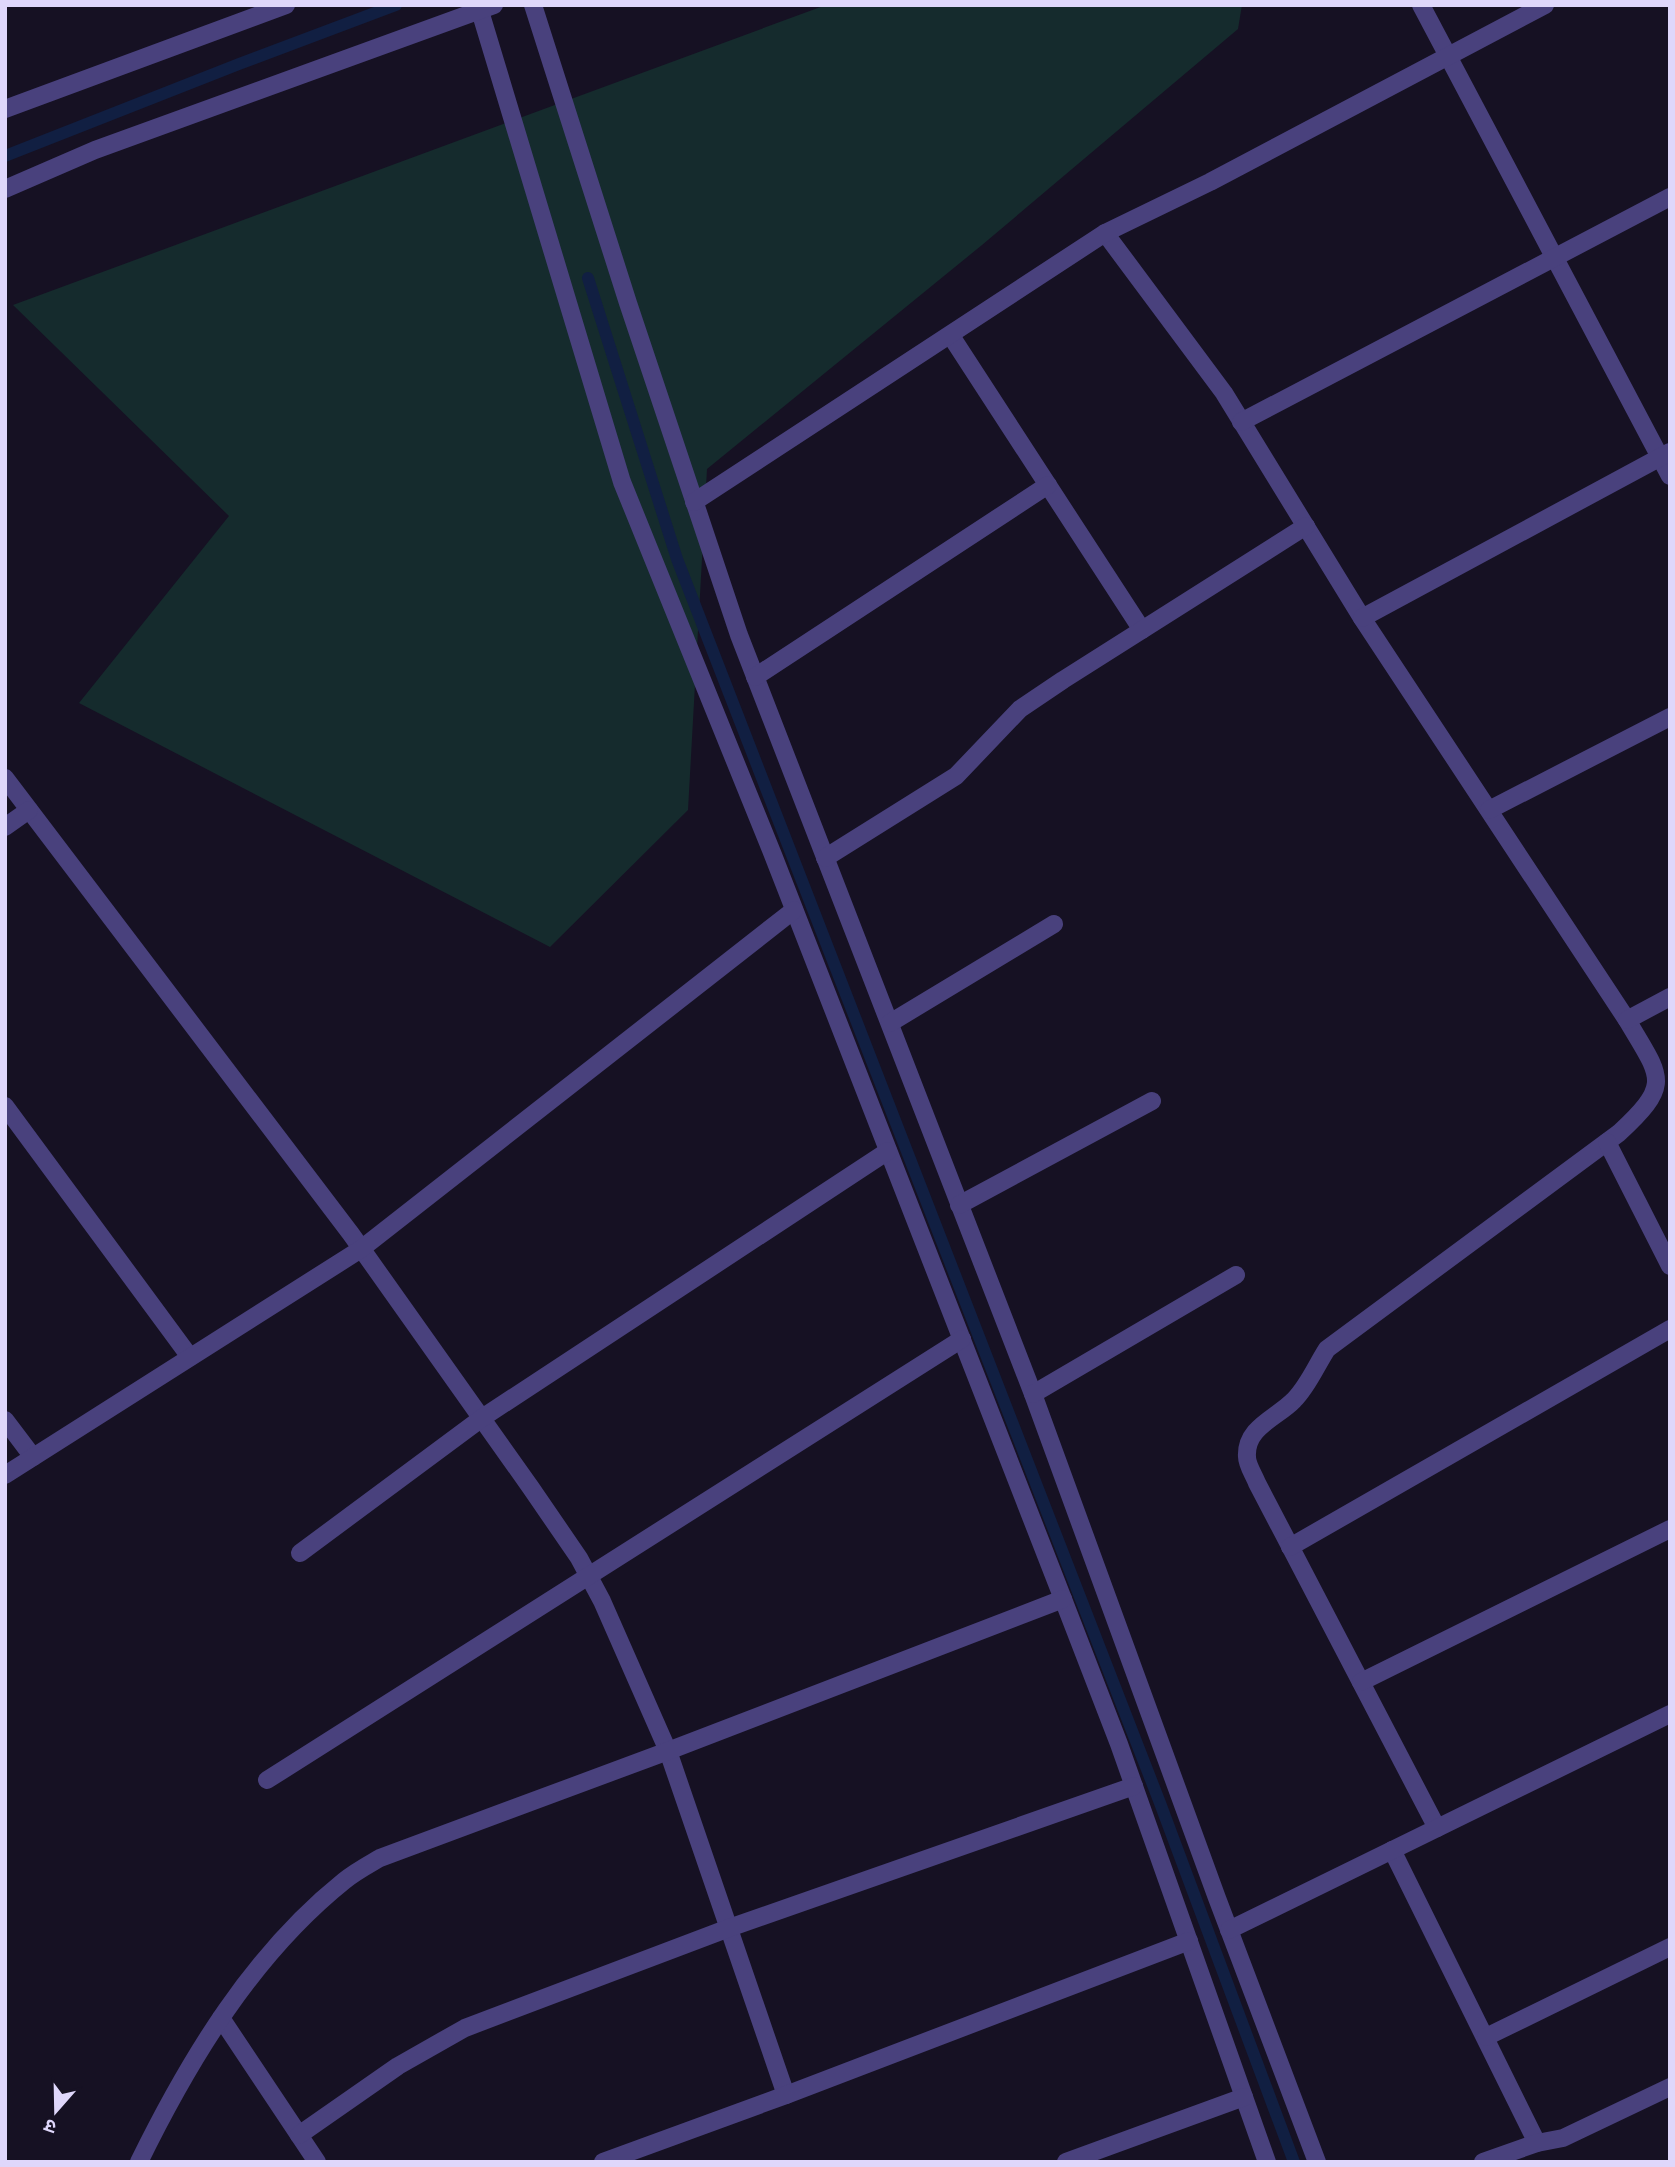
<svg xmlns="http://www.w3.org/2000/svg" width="1675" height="2167" viewBox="0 0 1675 2167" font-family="'Roboto Condensed','Noto Sans Devanagari',sans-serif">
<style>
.green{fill:#152b2d}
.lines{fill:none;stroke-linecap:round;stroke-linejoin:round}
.stream{stroke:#111f42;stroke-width:12}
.minor{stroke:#49417d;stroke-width:18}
</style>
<rect width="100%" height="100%" fill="#161123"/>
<path class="green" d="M826 5H1242L1238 29 982 245 707 469 688 810 550 947 79 703 229 516 13 305Z"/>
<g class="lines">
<g class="stream">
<path d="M5 156 239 64 396 5"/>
<path d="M588 278 677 559 1160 1803 1294 2162"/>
</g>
<g class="minor">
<path d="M533 5 628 303 739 635 1033 1394 1217 1898 1317 2162"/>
<path d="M1421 5 1670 476"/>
<path d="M480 11 622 482 773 855 1063 1599 1119 1744 1267 2162"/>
<path d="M5 109 286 5"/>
<path d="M5 189 95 150 494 5"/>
<path d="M1105 233 1224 393 1362 618 1627 1020C1661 1078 1673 1083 1619 1133L1327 1349C1316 1366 1308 1386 1294 1400 1277 1418 1245 1427 1247 1457 1247 1465 1254 1475 1257 1483L1437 1828"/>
<path d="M951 336 1142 630"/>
<path d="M1241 422 1670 197"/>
<path d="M694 502 1105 233 1210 182 1545 5"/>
<path d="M1362 618 1670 452"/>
<path d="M755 677 1048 485"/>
<path d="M5 778 351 1234 531 1488 579 1558 602 1601 668 1751 786 2095"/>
<path d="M1489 810 1670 717"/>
<path d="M5 827 29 810"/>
<path d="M825 858 956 776 1020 709 1063 680 1306 526"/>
<path d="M1627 1020 1670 997"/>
<path d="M890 1023 1054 924"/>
<path d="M5 1106 190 1357"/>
<path d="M1607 1142 1670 1266"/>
<path d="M959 1205 1152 1101"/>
<path d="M1033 1394 1236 1275"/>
<path d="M5 1420 33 1457"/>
<path d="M5 1475 361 1249 794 910"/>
<path d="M1290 1547 1670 1329"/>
<path d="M300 1553 482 1418 888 1151"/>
<path d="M1361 1682 1670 1529"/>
<path d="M267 1780 962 1339"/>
<path d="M1392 1850 1537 2143"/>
<path d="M1229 1930 1670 1714"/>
<path d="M221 2018 317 2162"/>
<path d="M1486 2037 1670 1947"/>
<path d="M299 2135 398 2066 465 2028 729 1928 1134 1786"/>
<path d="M139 2162C190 2058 253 1954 344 1881 355 1872 368 1865 380 1858L668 1751 1063 1599"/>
<path d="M603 2162 786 2095 1189 1941"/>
<path d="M1066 2162 1244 2097"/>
<path d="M1483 2162 1537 2143 1563 2138 1670 2087"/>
</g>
</g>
<rect width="1675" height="2167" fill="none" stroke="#dfd7fb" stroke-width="14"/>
<g transform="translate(56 2111) rotate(200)" stroke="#161123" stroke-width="5" paint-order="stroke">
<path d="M0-5L12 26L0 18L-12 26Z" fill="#dfd7fb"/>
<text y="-10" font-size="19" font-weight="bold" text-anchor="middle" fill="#dfd7fb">उ</text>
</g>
</svg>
